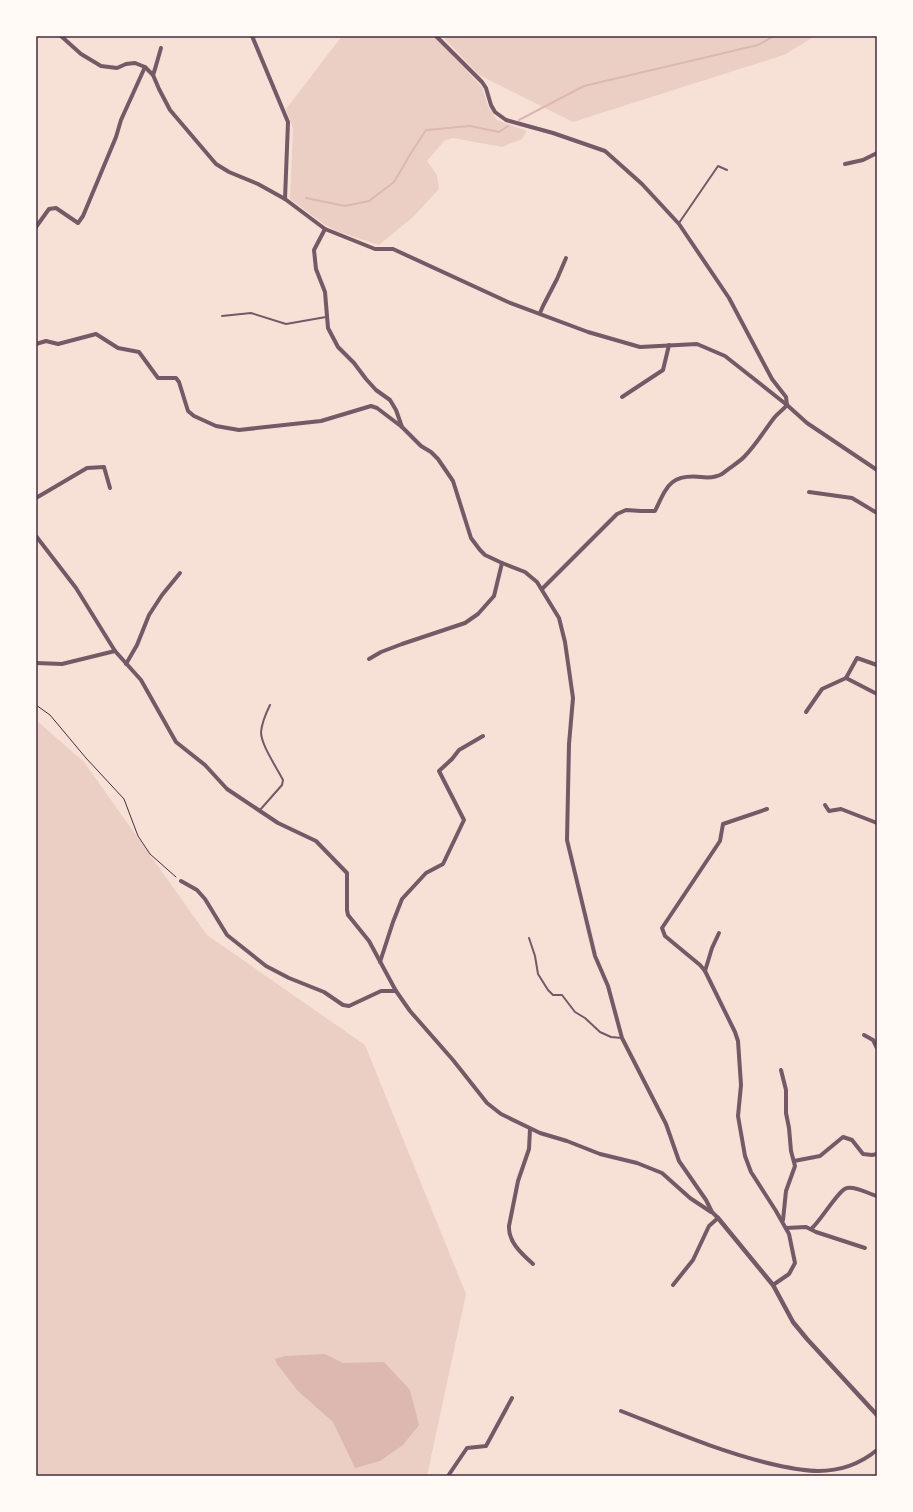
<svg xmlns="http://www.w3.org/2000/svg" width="913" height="1512" viewBox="0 0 913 1512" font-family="Figtree,sans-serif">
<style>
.green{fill:#ebcfc5}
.water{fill:#dcb8b0}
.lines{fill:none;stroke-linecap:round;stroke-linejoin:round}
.stream{stroke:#dcb8b0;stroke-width:2}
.path{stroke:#4a2c40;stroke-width:1}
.service{stroke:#755966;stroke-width:2}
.minor{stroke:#755966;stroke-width:4}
.tertiary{stroke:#755966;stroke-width:4.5}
.neatline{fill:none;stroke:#4a2c40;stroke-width:1.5}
</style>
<rect width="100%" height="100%" fill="#f7e1d7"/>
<g class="green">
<path d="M342 36H434L482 87 488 106 497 120 527 131 522 139 502 147 453 138 444 141 427 161 437 175 439 189 413 217 379 245 336 231 324 224 290 199 293 129 286 109Z"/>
<path d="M442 36H815L784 55 573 122 479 75Z"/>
<path d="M36 720 84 762 207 935 365 1045 466 1294 427 1476H36Z"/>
</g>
<path class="water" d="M325 1354 343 1363 384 1362 410 1390 419 1425 403 1445 380 1461 355 1468 333 1422 298 1391 277 1364 275 1359 285 1356Z"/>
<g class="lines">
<g class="stream">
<path d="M519 120 584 86 758 45 774 36"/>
<path d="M306 198 345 206 369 201 394 182 411 153 426 130 470 126 499 132 508 126"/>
</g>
<path class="path" d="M36 705 50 715 86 758 124 799 138 836 150 854 176 877"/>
<g class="service">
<path d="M679 223 718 166 727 170"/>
<path d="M222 316 251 313 286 324 326 317"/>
<path d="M260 810 282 785 283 780C277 768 261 745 261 732 262 723 266 713 270 705"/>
<path d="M529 938 535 956 538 974 548 990 553 995H562L575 1012 585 1018 600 1032 611 1037 622 1038"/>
</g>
<g class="minor">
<path d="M61 36 81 54 101 66 117 68 126 64 135 63 145 67 153 75 159 89 170 110 216 164 229 172 258 184 285 199 325 229 375 249H393L508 302 588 332 640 347 697 344 725 356 787 405 807 423 877 470"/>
<path d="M252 36 288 122 285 199"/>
<path d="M436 36 482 82 486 88 491 105 495 112 506 120 553 133 605 151 642 184 679 224 729 298 772 379 786 397 787 405"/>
<path d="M153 75 155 69 161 48"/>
<path d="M845 164 863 160 877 153"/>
<path d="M36 227 49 209 56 208 78 223 83 216 116 137 121 120 145 67"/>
<path d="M325 229 314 250 316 269 325 292 328 328 338 347 354 363 366 379 376 390 390 400 396 410 402 427 421 446 431 452 438 459 453 481 471 538 480 550 485 555 502 563 525 572 537 582 559 618 565 642 573 698 569 744 567 840 595 956 608 986 622 1038 666 1124 679 1161 706 1200 712 1212 718 1218 709 1226 693 1260 673 1285"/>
<path d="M540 313 543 306 557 279 566 258"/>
<path d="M36 344 46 341 58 344 96 334 118 348 139 352 158 378H176L179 382 188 411 194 416 216 426 239 430 321 421 371 406 377 408 402 427"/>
<path d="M622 397 663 370 669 345"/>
<path d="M809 492 852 498 877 513"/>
<path d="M36 498 87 468 104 467 110 488"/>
<path d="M36 536 76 588 115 651 141 680 176 742 205 765 227 789 278 823 316 841 347 873V910L348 915 369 941 396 991 410 1011 453 1060 487 1103 501 1114 540 1133 567 1141 600 1154 637 1163 662 1173 690 1198 711 1212"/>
<path d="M542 589 617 514 626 510 641 511H655C667 486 670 474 701 477 709 478 715 478 722 474 729 468 738 463 744 457 756 445 764 431 774 418 778 413 783 410 787 405"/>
<path d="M369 659 381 652 402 644 465 623 478 614 494 596 502 563"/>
<path d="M36 663 62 664 115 651"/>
<path d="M126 664 137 645 149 615 162 595 180 573"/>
<path d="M846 678 857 658 877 665"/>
<path d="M806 712 822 689 846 678 877 694"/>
<path d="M825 805 829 811 841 809 877 823"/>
<path d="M767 809 723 824 720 841 662 928 665 936 700 965 705 971 735 1032 738 1041 741 1085 738 1116 745 1156 751 1172 776 1211 789 1234 795 1263 789 1274 773 1285"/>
<path d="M181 881 197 890 205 899 227 935 266 966 289 978 324 992 343 1005 349 1006 381 991H396"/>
<path d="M380 962 393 922 402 899 426 873 443 864 464 820 439 771 452 759 459 750 483 736"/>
<path d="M705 971 712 948 719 933"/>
<path d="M864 1035 873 1040 877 1048"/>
<path d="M781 1070 786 1090V1113L789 1128 791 1151 795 1166 786 1191 783 1220"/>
<path d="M530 1129 529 1149 518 1181 509 1226C508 1242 522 1254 533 1264"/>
<path d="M794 1161 820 1156 843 1137 852 1140 863 1154 872 1155 877 1154"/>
<path d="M786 1228 806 1227 816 1232 865 1248"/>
<path d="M811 1229C820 1222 839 1189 847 1188 856 1186 869 1194 877 1196"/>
<path d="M621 1411C672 1431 723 1453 776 1465 790 1468 804 1471 818 1471 840 1471 860 1464 877 1450"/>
<path d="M448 1476 467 1448 486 1446 512 1398"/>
</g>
<path class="tertiary" d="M718 1218 773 1285 793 1322 807 1339 877 1415"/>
</g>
<rect width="913" height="1512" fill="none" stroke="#fffaf5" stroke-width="74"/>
<rect x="37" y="37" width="839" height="1438" class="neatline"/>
</svg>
